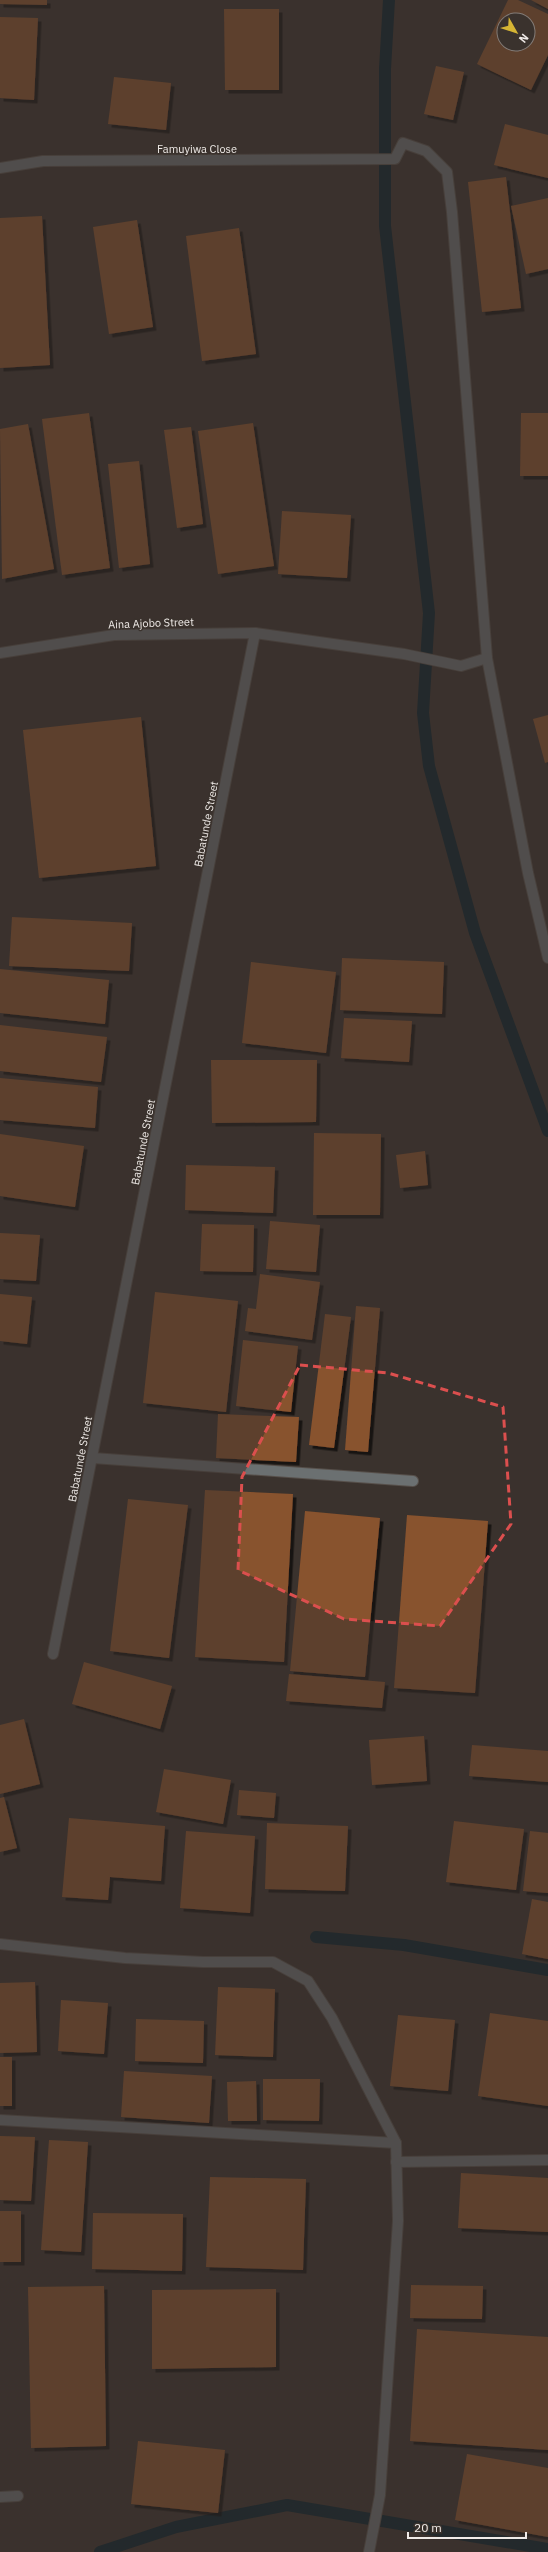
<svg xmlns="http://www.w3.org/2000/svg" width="548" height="2552" viewBox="0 0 548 2552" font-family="'IBM Plex Sans',sans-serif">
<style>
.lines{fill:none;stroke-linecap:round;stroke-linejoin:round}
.stream{stroke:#08202a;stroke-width:12}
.building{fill:#88522d;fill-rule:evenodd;filter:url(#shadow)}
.lane-casing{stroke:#57504b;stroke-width:12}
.street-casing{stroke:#57504b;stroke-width:12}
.lane{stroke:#6b7071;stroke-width:10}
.street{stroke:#6b7071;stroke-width:10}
.marked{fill:none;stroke:#db4f4e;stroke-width:3;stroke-dasharray:8 5;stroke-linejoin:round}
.labels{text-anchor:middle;stroke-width:3;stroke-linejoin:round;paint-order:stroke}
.street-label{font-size:11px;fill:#f0ebe8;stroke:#3a322d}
</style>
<defs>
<filter id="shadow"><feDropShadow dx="3.5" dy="3.5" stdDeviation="0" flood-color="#0009"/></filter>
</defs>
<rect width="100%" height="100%" fill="#3a322d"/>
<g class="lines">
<g class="stream">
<path d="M389 0 385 69V226L429 613 423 713 429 766 475 933 548 1131"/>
<path d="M316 1937 404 1945 548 1970"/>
<path d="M100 2552 176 2527 287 2505 548 2549"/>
</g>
</g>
<g class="building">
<path d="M0 0H47V5L0 4Z"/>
<path d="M508 0H518L548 14V55L531 90 477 64ZM504 20H528V44H504Z"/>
<path d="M531 0H548V9Z"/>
<path d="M224 9H279V90H225Z"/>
<path d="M0 17 38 18 34 100 0 98Z"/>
<path d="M436 66 464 72 453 120 424 114Z"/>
<path d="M114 77 171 83 166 130 108 124Z"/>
<path d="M505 124 548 135V178L494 165Z"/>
<path d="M506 177 521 308 482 312 468 182Z"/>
<path d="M548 198V269L526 274 511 206Z"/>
<path d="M42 216 50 365 0 368V218Z"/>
<path d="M137 220 153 327 109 334 93 227Z"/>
<path d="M239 228 256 354 202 361 186 236Z"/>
<path d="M89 413 110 568 62 575 42 419Z"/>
<path d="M521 413H548V476H520Z"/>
<path d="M253 423 274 566 218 574 198 431Z"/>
<path d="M28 424 54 569 2 579 0 429Z"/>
<path d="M191 427 203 524 177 528 164 430Z"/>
<path d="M139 461 150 564 119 568 108 464Z"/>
<path d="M282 511 351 515 347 578 278 574Z"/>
<path d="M548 715V762L545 763 533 719Z"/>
<path d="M141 717 156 866 39 878 23 730Z"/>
<path d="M12 917 132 923 129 971 9 966Z"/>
<path d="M342 958 444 962 442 1014 340 1010Z"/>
<path d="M251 962 336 972 326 1053 242 1043Z"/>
<path d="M0 969 109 980 105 1024 0 1013Z"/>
<path d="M344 1018 412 1021 409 1062 341 1058Z"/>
<path d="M0 1025 107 1037 101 1082 0 1071Z"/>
<path d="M211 1060H317L316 1122 212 1123Z"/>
<path d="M0 1078 98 1087 95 1128 0 1120Z"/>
<path d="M314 1133 381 1134 380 1215H313Z"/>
<path d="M0 1134 84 1146 75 1207 0 1196Z"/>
<path d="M425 1151 428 1185 400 1188 396 1155Z"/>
<path d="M186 1165 275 1167 273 1213 185 1210Z"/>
<path d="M270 1221 320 1225 316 1272 266 1269Z"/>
<path d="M202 1224 254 1225 253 1272 200 1271Z"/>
<path d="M0 1233 40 1235 36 1281 0 1279Z"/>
<path d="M260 1274 320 1282 312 1340 245 1331 248 1308 256 1309Z"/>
<path d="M155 1292 238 1301 226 1412 143 1403Z"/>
<path d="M0 1294 32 1297 27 1344 0 1341Z"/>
<path d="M356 1306 380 1308 368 1452 345 1450Z"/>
<path d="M325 1314 351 1317 334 1448 309 1445Z"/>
<path d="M243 1340 298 1346 291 1412 236 1406Z"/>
<path d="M218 1414 299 1417 296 1462 216 1458Z"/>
<path d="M205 1490 293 1494 284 1662 195 1657Z"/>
<path d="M128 1499 188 1505 169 1658 110 1651Z"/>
<path d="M305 1511 380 1518 365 1677 290 1671Z"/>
<path d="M407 1515 488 1521 475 1693 394 1688Z"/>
<path d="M84 1662 172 1686 160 1729 72 1704Z"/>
<path d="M289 1674 385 1682 382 1708 286 1701Z"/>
<path d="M24 1719 40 1784 0 1794V1725Z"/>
<path d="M424 1736 427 1781 372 1785 369 1740Z"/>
<path d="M472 1745 548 1751V1782L469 1776Z"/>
<path d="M164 1769 231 1780 223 1824 156 1812Z"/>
<path d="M239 1790 276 1793 274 1818 237 1815Z"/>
<path d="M4 1797 17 1848 0 1852V1798Z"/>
<path d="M69 1818 165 1826 161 1881 110 1877 108 1900 62 1897Z"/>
<path d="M454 1821 524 1829 516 1890 446 1882Z"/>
<path d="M267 1823 348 1826 345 1891 265 1889Z"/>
<path d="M186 1831 255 1836 250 1913 180 1908Z"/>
<path d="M530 1831 548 1833V1893L523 1891Z"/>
<path d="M532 1899 548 1902V1959L522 1954Z"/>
<path d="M35 1982 37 2052 0 2053V1983Z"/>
<path d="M218 1987 275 1989 273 2057 215 2055Z"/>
<path d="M61 2000 108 2003 104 2054 58 2051Z"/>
<path d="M490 2013 548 2021V2106L478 2096Z"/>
<path d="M398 2015 455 2020 448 2091 390 2086Z"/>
<path d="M136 2019 204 2021 203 2063 135 2061Z"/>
<rect x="0" y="2057" width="12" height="49"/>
<path d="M124 2071 212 2076 209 2123 121 2117Z"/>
<path d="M263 2079H320L319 2121 263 2120Z"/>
<path d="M256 2081 257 2121H228L227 2082Z"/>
<path d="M0 2136 35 2137 31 2201 0 2200Z"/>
<path d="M49 2140 88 2142 81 2252 41 2250Z"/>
<path d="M461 2173 548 2178V2232L458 2228Z"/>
<path d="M210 2177 306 2179 303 2270 206 2267Z"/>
<rect x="0" y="2211" width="21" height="51"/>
<path d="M93 2213 183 2214 182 2271 92 2269Z"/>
<path d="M411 2285 483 2286 482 2319 410 2318Z"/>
<path d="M104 2286 106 2446 31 2448 28 2287Z"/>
<path d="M276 2289V2367L152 2369V2290Z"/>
<path d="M417 2329 548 2337V2450L410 2441Z"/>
<path d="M138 2441 225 2450 218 2513 131 2504Z"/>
<path d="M467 2454 548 2468V2537L455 2520Z"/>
</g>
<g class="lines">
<defs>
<path id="lane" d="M396 2162 548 2160"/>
<g id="street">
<path d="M0 168 43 161 395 159 403 143 426 151 447 172 452 212 487 658 528 873 548 958"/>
<path d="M0 653 114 635 255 633 404 654 461 666 487 658"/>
<path d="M93 1458 413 1481"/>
<path d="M53 1654 255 633"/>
<path d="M0 1944 125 1958 203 1962H273L308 1981 332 2018 396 2143 398 2221 380 2495 369 2552"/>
<path d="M0 2120 396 2143"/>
<path d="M0 2497 18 2496"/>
</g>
</defs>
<use href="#lane" class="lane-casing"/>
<use href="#street" class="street-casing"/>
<use href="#lane" class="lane"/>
<use href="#street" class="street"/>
</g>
<path d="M0 0H548V2552H0ZM300 1365 388 1373 503 1407 511 1524 440 1626 344 1619 238 1570 242 1477Z" fill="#3a322d" fill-opacity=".55" fill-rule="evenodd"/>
<path class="marked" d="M300 1365 388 1373 503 1407 511 1524 440 1626 344 1619 238 1570 242 1477Z"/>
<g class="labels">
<g class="street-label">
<text x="197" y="153">Famuyiwa Close</text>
<text transform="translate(151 623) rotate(-2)" y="4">Aina Ajobo Street</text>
<text transform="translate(206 824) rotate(-79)" y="4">Babatunde Street</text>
<text transform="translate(143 1142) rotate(-79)" y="4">Babatunde Street</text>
<text transform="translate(80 1459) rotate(-79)" y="4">Babatunde Street</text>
</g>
</g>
<g transform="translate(516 32) rotate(129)"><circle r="19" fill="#3a322d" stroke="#837c78"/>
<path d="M0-3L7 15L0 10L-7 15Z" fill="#d6b534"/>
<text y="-6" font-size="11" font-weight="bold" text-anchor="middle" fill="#f0ebe8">N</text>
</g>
<path d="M408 2532v6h118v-6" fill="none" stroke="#f0ebe8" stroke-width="2"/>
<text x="414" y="2532" font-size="12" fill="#f0ebe8" stroke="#3a322d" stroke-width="3" paint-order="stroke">20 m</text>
</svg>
